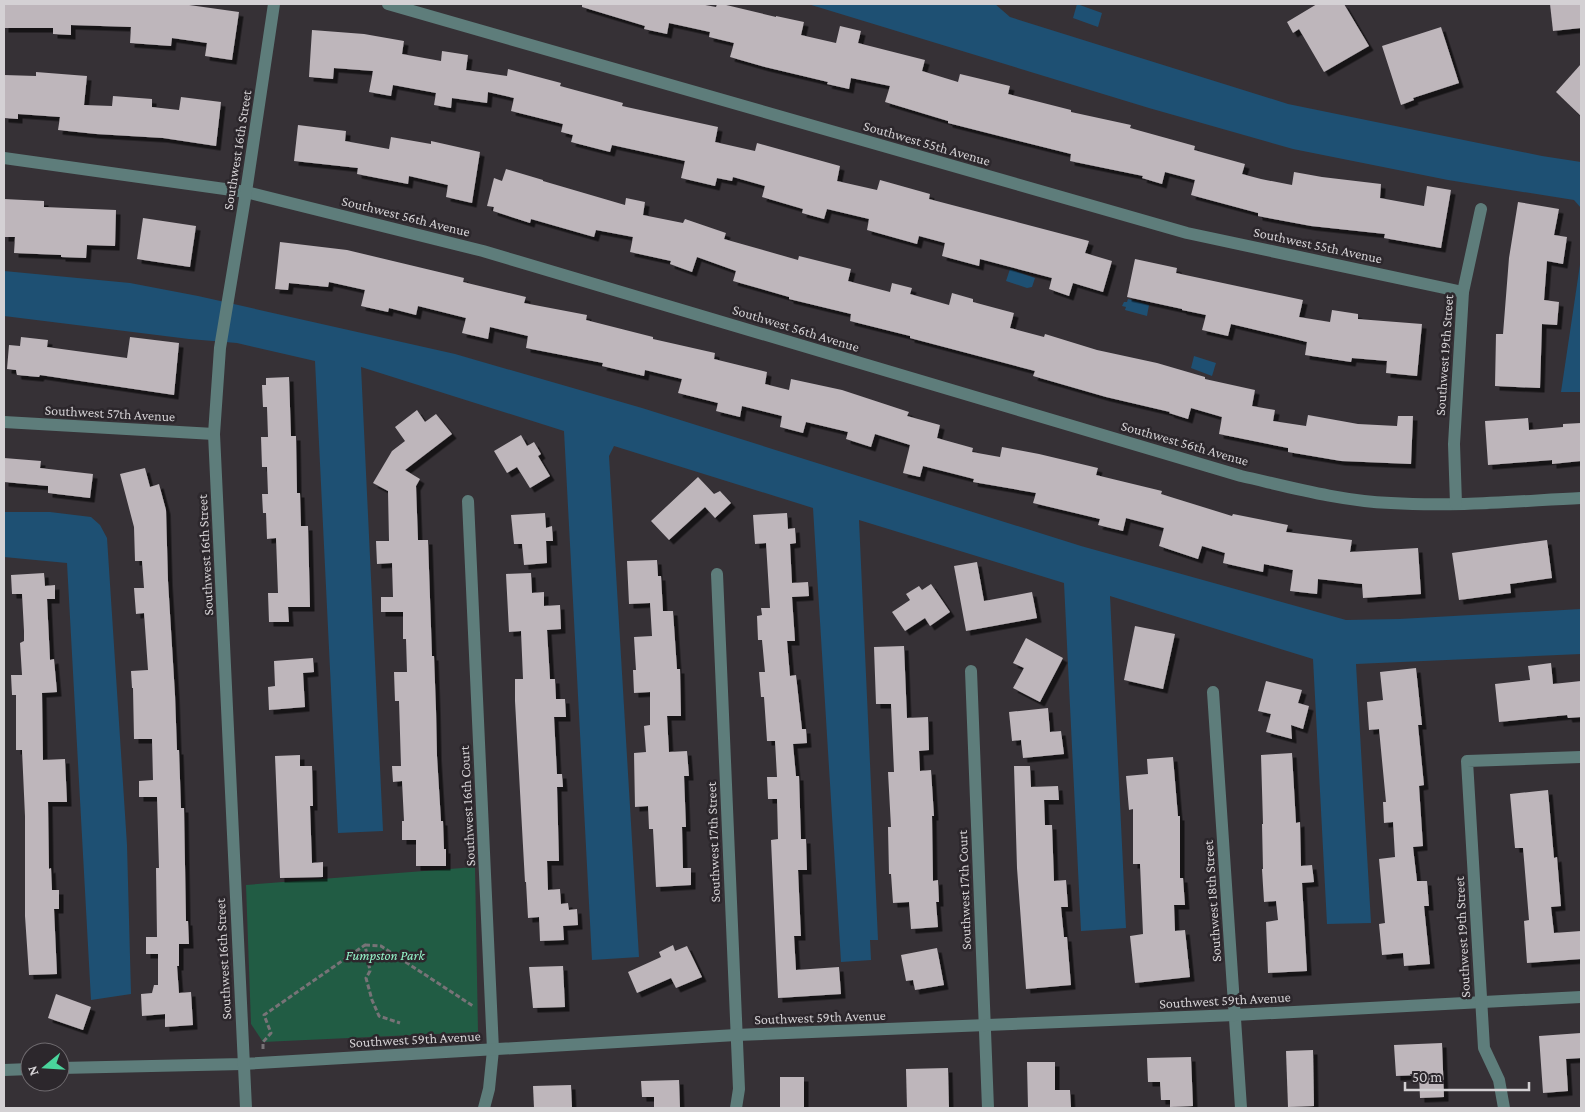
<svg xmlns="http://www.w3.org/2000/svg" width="1585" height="1112" viewBox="0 0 1585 1112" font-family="'Crimson Pro',serif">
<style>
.green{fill:#215c44}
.water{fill:#1e5073}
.building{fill:#beb6bb;filter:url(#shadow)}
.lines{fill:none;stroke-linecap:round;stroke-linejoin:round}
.path{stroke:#777377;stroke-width:3;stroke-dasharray:5 2.5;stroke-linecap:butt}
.minor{stroke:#5e7d7b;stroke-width:12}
.labels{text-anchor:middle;stroke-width:5;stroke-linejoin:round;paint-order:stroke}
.street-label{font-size:14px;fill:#d4d1d4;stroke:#2c272c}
.park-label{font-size:14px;font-style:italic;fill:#95f4c9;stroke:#2c272c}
</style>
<defs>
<filter id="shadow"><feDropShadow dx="4.5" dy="4.5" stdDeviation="0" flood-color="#0009"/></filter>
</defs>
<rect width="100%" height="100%" fill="#363136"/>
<path class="green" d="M475 867 478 1032 263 1042 251 1024 246 885Z"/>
<g class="water">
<path d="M808 4H995L1010 17 1288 104 1542 156 1581 162V208L1574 200 1448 180 1293 149 1149 108Z"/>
<path d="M1077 4 1102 13 1098 27 1073 18Z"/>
<path d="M1581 258V392H1561Z"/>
<path d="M1010 269 1035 278 1032 287 1027 288 1006 281Z"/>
<path d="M4 271 130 283 198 296 455 354 642 408 1081 546 1346 620 1399 619 1581 609V654L1356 664 1371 923 1327 924 1313 659 1110 596 1126 928 1081 931 1064 583 859 520 878 940H870L871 960 841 962 813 508 614 446 609 456 639 957 592 960 564 431 361 367 383 831 338 833 315 361 237 343 189 339 4 316Z"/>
<path d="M1128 299 1149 305 1147 316 1125 310 1126 307 1122 306 1124 302H1127Z"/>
<path d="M1194 356 1216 363 1212 376 1191 368Z"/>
<path d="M4 512H50L91 517 100 525 107 538 127 845 131 994 91 1000 67 563 4 557Z"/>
</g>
<g class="building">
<path d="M4 4H182L239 12 232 60 205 56 207 43 172 38 171 46 130 43 131 27 71 25V35L53 34V28H4Z"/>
<path d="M582 4H700L716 7 717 4H722L776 17V16L804 22 801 35 836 43 840 26 861 31 858 43 925 60 922 71 958 82 960 74 1010 86 1008 94 1071 110V112L1131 125 1130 128 1195 146 1194 150 1245 164 1242 174 1261 179 1292 185 1294 172 1322 177 1381 184 1380 198 1424 206 1427 186 1451 190 1441 248 1384 238 1385 234 1311 226 1258 216V213L1191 195 1195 180 1165 172 1162 184 1142 178 1143 176 1070 161 1071 154 948 123V121L885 102 890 86 851 78 849 89 827 84 828 82 765 67 730 57 734 43 709 37 710 32 669 23 667 34 644 29 645 26 582 7Z"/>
<path d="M1317 4H1344L1369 46 1324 72 1299 29 1293 33 1287 22Z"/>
<path d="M1550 4H1581V28L1553 31Z"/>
<path d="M1441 27 1459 83 1413 98 1414 100 1401 105 1382 46Z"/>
<path d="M312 30 364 34 404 41 402 54 441 61 442 51 468 55 466 70 507 76 508 69 561 83 560 86 623 103 622 106 718 127 715 142 755 151 757 143 840 166 837 181 877 190 880 180 930 194 929 199 1089 241 1085 253 1112 261 1103 292 1073 283 1069 296 1049 289 1052 278 980 259 979 266 942 256 945 243 919 236 917 244 867 230 869 219 827 209 824 219 802 213 803 209 762 197 765 186 733 177 732 181 717 178 715 186 681 178 685 161 612 145 610 152 571 142 573 135 561 132 563 124 511 111 514 98 488 92 487 103 452 98 451 108 434 105 436 93 393 85 391 96 369 92 373 71 334 68 333 79 309 77Z"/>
<path d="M1581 64V116L1556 92Z"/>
<path d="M36 72 87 76 84 105 112 106 113 96 152 99V107L179 110 181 97 221 102 216 146 163 138 96 134 58 130 60 117 18 114V119L4 118V75L36 76Z"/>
<path d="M298 125 346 131 345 141 389 149 391 137 431 144V141L480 152 472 203 446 197 448 185 409 176 408 184 357 174 358 168 294 161Z"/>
<path d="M506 169 543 180V181L625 205 626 198 645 202 643 215 683 223 685 219 726 233 724 239 798 260 799 256 851 269 848 281 890 292 892 283 912 288 910 294 949 305 952 293 973 299V302L1014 313 1010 328 1044 337 1045 334 1097 350 1157 363 1205 377V379L1255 390 1252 406 1275 410 1273 421 1306 426 1308 415 1358 424 1397 426 1398 416H1413L1411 464 1341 461 1288 452V448L1219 434 1222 417 1191 408 1188 419 1169 413 1170 412 1106 397 1033 376 1035 371 910 338V336L850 321 851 314 789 299V297L733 281 736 271 697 257 692 272 670 264 671 261 630 252 633 237 596 230 594 237 531 219 530 223 493 211 494 207 487 206 494 178 502 181Z"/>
<path d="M4 199 44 201V207L116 210 115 246 87 245 86 258 61 257V255L14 253 15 237H4Z"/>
<path d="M1518 202 1559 209 1554 235 1567 237 1563 264 1547 261 1544 300 1559 302 1557 325 1542 324 1540 388 1495 386 1496 334H1503L1509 258Z"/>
<path d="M143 218 196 226 190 267 137 259Z"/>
<path d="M280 242 347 250 464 278 463 282 526 297 524 303 587 315 586 320 653 337V339L715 353 714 359 767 372 765 384 789 390 791 379 842 390 909 412 907 416 940 425 937 438 973 448 972 452 1000 457 1002 447 1039 454 1098 468 1096 475 1162 491 1161 494 1232 516 1233 514 1288 525 1286 532 1352 540 1350 552 1418 548 1421 594 1363 598 1362 584 1318 579 1317 594 1290 591 1293 570 1264 564 1263 572 1223 563 1225 553 1202 546 1198 559 1159 546 1164 528 1126 518 1123 531 1098 525 1100 519 1033 503 1036 493 973 482 974 479 923 466 920 477 903 473 910 445 875 434 871 447 846 439 848 432 806 422 803 433 780 427 782 416 742 406 740 417 716 411 718 403 678 393 682 379 645 370 644 376 602 366 603 363 526 348 528 336 490 327 488 339 462 333 466 318 418 306 416 315 389 308 388 312 361 306 365 290 329 282 328 287 289 283 288 290 275 289Z"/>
<path d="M1135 259 1177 268 1176 273 1303 300 1299 317 1330 322 1332 310 1358 314V319L1422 324 1417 376 1386 373 1387 361 1352 358 1351 362 1305 355 1307 342 1231 324 1228 336 1202 330 1206 315 1182 310V309L1127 297Z"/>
<path d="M21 337 48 340 47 347 127 358 130 337 179 343 174 395 40 375 39 377 17 375 16 370 7 369 9 345 20 346Z"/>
<path d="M289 377 291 436H296L297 493H300L301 526H308L310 607H288L289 622H269L268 593H278L276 538 267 539 266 513H263L262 494H268L267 467H262L261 437H268L267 407H263L262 385H266V378Z"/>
<path d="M417 410 425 422 436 414 452 434 405 470 420 479 416 486 418 540H428L432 656H434L436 710 437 756 441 821H443L444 849H446V866H416V840H402V821H404L402 781 393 782 392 766H401L399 701H395L394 672H407L406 639H403V612H381V597H393L392 563 377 564 376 541H389L388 491 373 483 392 451 405 441 395 427Z"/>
<path d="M1528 418 1529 430 1563 427V424L1581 423V461L1552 464V460L1488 465 1485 421Z"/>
<path d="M521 435 527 446 534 442 541 454 538 456 550 476 530 488 517 467 507 473 494 451Z"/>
<path d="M4 458 41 461 40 468 93 474 90 498 48 493V486L4 482Z"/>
<path d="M145 468 150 487 159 484 166 510 168 581 175 695 177 750H179L181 808H184L186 921H188L189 944H179V966H177L179 993 191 992 193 1025 165 1027V1014L142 1016 141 994 152 993 154 985H158V954H146V937H157L156 868H159L157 797H139V781L153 780 152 739H134L133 688H132L131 671 148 670 144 613 136 614 134 588H144L142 561H135L134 527 120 474Z"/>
<path d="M698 477 714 494 720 491 731 503 715 518 705 507 669 540 651 521Z"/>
<path d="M545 513 546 528 552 526 553 541H546L547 563 524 565 522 544H514L511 515Z"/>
<path d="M787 513 788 529 795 528 796 543 790 544 792 583 808 582 809 596 792 597 795 641H787L790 676 796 675 802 729H806L807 743 793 744 796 776H799L801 839H806L807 870H798L801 936H794L796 970 839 967 841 994 778 998 771 840 778 839 777 799H768L767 777H777L775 741H767L764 697H761L759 672H765L762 640H758L757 616 762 615 761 608H770L766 543 755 544 753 515Z"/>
<path d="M1547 540 1552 578 1510 584 1511 593 1459 600 1452 553Z"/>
<path d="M657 560 658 576H661L663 611H673L677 669H680L681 716H667L669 752 687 751 689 776H684L686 827H682L683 868H691V885L656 887 653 829H649L648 806 635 807 634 753 646 752 644 726 650 725V692L634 693 633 670H636L634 637 652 636 650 603 629 604 627 561Z"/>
<path d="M977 562 984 601 1032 592 1037 618 966 631 954 566Z"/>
<path d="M44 573 45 586 55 585V599H47L50 660 54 659 57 692 42 693 43 760 65 759 67 802H48L49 869 51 868 52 890H59V909H54L57 974 29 975 25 916V816L22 750H16V695H12L11 675H22L20 643 24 641V631L22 594H12L11 575Z"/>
<path d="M531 573 532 593 544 592V606L560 605 561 629 547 630 550 679H555L556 699H565L566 717H554L557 774H562L563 787H557L559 861H547L548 890 560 889 561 904 568 903 569 910 577 909 578 925 563 926 564 940 540 941 539 917 528 918 526 882H525L515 701V679H523L521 631 509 632 506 574Z"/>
<path d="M931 584 950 612 930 626 925 618 905 631 892 612 910 600 906 594 919 586 922 590Z"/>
<path d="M1135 626 1175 634 1163 689 1124 680Z"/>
<path d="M1026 638 1063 658 1040 702 1013 688 1024 668 1013 663Z"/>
<path d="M904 646 907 718 928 717 929 750 919 751 920 771 931 770 934 816H932L933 881 938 880 939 902H936L938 927 911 929 909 902 893 903 891 874H889L888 827H891L888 772H894L891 704H876L874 647Z"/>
<path d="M313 658 314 672 303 673 305 707 269 710 268 687 275 686 274 661Z"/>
<path d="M1551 663 1553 684 1581 681V717L1568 718 1567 715 1499 722 1495 684 1530 680 1528 666Z"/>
<path d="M1416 668 1422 725H1418L1424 785 1419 786 1423 846 1413 847 1417 881H1427L1429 906H1424L1430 964 1404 966 1403 953 1382 955 1379 924 1385 923 1379 859 1395 857 1393 822 1384 823 1383 802H1386L1379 729 1369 730 1367 702 1383 700 1380 672Z"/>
<path d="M1266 681 1302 690 1298 703 1309 706 1303 729 1291 725 1292 739 1266 732 1271 714 1258 711Z"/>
<path d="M1048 708 1050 732 1061 731 1064 754 1023 758 1021 740 1012 741 1009 712Z"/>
<path d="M1292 753 1296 823 1300 822 1301 866 1312 865 1314 882 1302 883 1307 971 1268 973 1266 922 1278 920 1276 901 1264 902 1262 869H1263L1262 824H1263L1261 755Z"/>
<path d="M300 755V766H312L313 806H310L312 863 323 862V877L280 878 275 756Z"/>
<path d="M1173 757 1178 816H1180V878H1183L1185 905H1174L1175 931 1185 930 1190 977 1135 983 1130 936 1143 934 1140 864H1133V809L1129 810 1126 776 1148 774 1147 759Z"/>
<path d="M1014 766H1030L1031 787 1058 786 1059 800H1044L1045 825H1052L1054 881 1066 880 1068 907H1061L1064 937H1067L1071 985 1026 989 1017 868Z"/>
<path d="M1548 790 1554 858 1557 857 1561 906 1551 907 1554 933 1581 931V959L1527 963 1524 921 1529 920 1523 848H1515L1510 794Z"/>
<path d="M673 945 675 951 687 946 702 977 676 988 671 978 637 993 628 972 661 957 659 952Z"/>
<path d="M937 948 944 985 915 990 913 980 906 981 901 955Z"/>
<path d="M563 966 565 1007 533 1008 529 967Z"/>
<path d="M56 994 91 1007 83 1030 48 1018Z"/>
<path d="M1581 1033V1058L1566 1059 1568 1091 1543 1093 1539 1036Z"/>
<path d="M1442 1043 1444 1097 1420 1098 1419 1075 1396 1076 1394 1045Z"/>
<path d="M1313 1050 1314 1106 1288 1107 1286 1051Z"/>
<path d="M1191 1057 1193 1106 1170 1107V1100H1161L1160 1082H1148L1147 1058Z"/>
<path d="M1027 1062H1055V1090H1070L1071 1108H1028Z"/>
<path d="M948 1068 949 1108H907L906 1069Z"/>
<rect x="780" y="1077" width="24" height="31"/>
<path d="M679 1080 680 1108H654V1097H642L641 1081Z"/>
<path d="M571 1085 572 1108H534L533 1086Z"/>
</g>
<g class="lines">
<g class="path">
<path d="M365 945 381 946 473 1006"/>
<path d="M263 1049V1042L271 1033 264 1015 365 945 370 971 366 978 372 1000 379 1016 400 1023"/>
</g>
<g class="minor">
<path d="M388 4 1187 233 1463 292"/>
<path d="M4 158 246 192 483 251 1241 476C1290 487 1340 501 1391 503 1454 507 1518 501 1581 498"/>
<path d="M4 422 214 434"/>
<path d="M468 501 493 1050 489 1089 484 1108"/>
<path d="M1456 504 1454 444 1463 292 1481 209"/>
<path d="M717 574 739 1089 736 1108"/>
<path d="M971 671 988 1108"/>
<path d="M1213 692 1241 1108"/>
<path d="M60 1068 243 1064 736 1035 1235 1015 1581 997"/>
<path d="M4 1070 30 1069"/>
<path d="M246 1108 214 434 220 348 246 192 274 4"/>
<path d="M1504 1108 1499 1080 1484 1048 1467 761 1581 757"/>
</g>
</g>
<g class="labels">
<g class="street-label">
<text transform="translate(927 143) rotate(16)" y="5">Southwest 55th Avenue</text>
<text transform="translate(237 150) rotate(-81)" y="5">Southwest 16th Street</text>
<text transform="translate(406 216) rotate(14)" y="5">Southwest 56th Avenue</text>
<text transform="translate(1318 245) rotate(12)" y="5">Southwest 55th Avenue</text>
<text transform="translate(796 328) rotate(17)" y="5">Southwest 56th Avenue</text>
<text transform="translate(1444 355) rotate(-86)" y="5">Southwest 19th Street</text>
<text transform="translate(110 413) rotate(3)" y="5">Southwest 57th Avenue</text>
<text transform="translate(1185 443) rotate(16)" y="5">Southwest 56th Avenue</text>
<text transform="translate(205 555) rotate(-93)" y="5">Southwest 16th Street</text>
<text transform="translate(467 806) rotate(-93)" y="5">Southwest 16th Court</text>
<text transform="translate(713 842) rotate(-92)" y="5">Southwest 17th Street</text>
<text transform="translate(964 890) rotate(-92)" y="5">Southwest 17th Court</text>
<text transform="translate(1212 901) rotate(-94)" y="5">Southwest 18th Street</text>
<text transform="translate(1462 937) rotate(-93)" y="5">Southwest 19th Street</text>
<text transform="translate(223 959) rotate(-93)" y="5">Southwest 16th Street</text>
<text transform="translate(1225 1000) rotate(-3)" y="5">Southwest 59th Avenue</text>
<text transform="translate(820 1017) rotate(-2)" y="5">Southwest 59th Avenue</text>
<text transform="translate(415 1039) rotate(-3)" y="5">Southwest 59th Avenue</text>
</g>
<g class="park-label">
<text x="385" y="960">Fumpston Park</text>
</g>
</g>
<rect width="1585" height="1112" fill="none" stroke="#d4d1d4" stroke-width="10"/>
<g transform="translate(45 1067) rotate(252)"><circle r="24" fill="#2c272c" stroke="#6f6b6f"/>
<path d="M0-4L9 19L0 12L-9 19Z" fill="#4ad49c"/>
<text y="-8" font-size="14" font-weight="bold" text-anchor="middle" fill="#d4d1d4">N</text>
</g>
<path d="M1405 1082v8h124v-8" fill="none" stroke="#d4d1d4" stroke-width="2.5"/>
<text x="1412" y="1082" font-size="15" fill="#d4d1d4" stroke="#2c272c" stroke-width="4" paint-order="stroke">50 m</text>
</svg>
